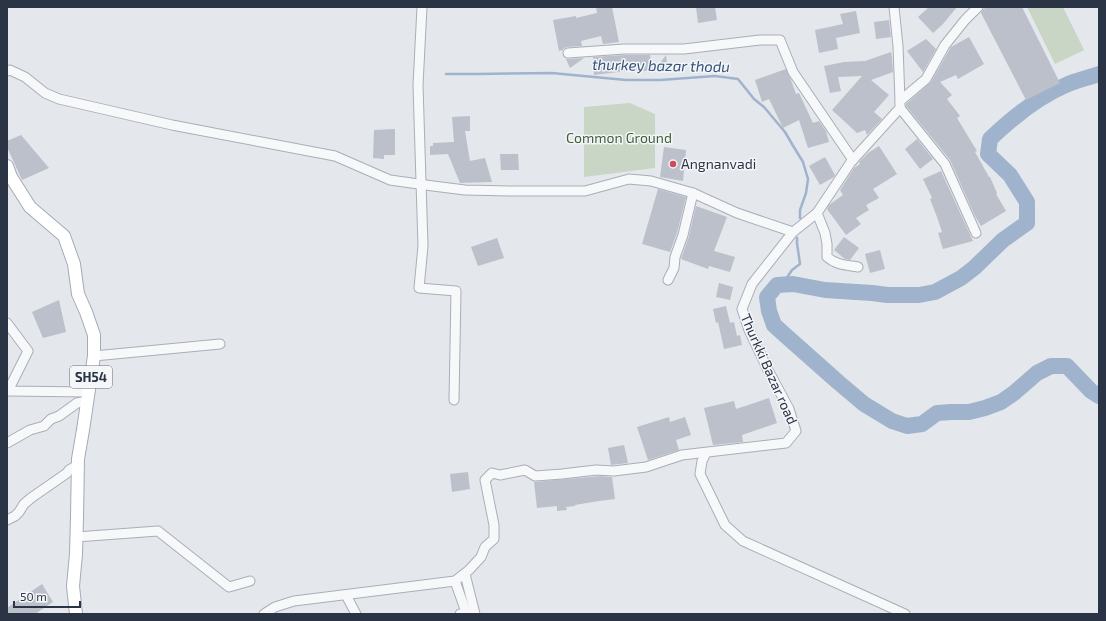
<svg xmlns="http://www.w3.org/2000/svg" width="1106" height="621" viewBox="0 0 1106 621" font-family="'Exo 2',sans-serif">
<style>
.park{fill:#c9d6c5}
.lines{fill:none;stroke-linecap:round;stroke-linejoin:round}
.stream{stroke:#9fb4cc;stroke-width:2.5}
.river{stroke:#9fb4cc;stroke-width:16}
.building{fill:#bbc0ca}
.minor-casing{stroke:#a9aeb7;stroke-width:11}
.major-casing{stroke:#a3abb8;stroke-width:14}
.minor{stroke:#f7f8fa;stroke-width:9}
.major{stroke:#fff;stroke-width:12}
.poi-dot{fill:#d1495b;stroke:#f4f6f9;stroke-width:1.5}
.labels{text-anchor:middle;stroke-width:3;stroke-linejoin:round;paint-order:stroke}
.shield{fill:#f4f6f9;stroke:#676e7b;stroke-width:1}
.shield-label{font-size:13px;font-weight:bold;fill:#2b3445}
.park-label{font-size:14px;fill:#3f6138;stroke:#f4f6f9}
.poi-label{font-size:14px;fill:#2b3445;stroke:#f4f6f9;text-anchor:start}
.street-label{font-size:14px;fill:#2b3445;stroke:#f4f6f9}
.water-label{font-size:15px;font-style:italic;fill:#34527a;stroke:#f4f6f9}
</style>
<rect width="100%" height="100%" fill="#e4e7ec"/>
<g class="park">
<path d="M1027 7H1051L1052 8 1055 7H1063L1084 50 1055 64Z"/>
<path d="M630 103 655 114V168L584 177V107Z"/>
</g>
<g class="lines">
<g class="stream">
<path d="M446 74H476L552 73 626 80H660L715 76 738 79 754 99 764 107 785 132 792 144 803 162 808 179 806 193 800 210V218"/>
<path d="M782 285 792 270 800 264 797 243V238"/>
</g>
<path class="river" d="M1099 74C1088 78 1077 80 1066 85 1040 96 1011 119 990 139L988 154 1010 175 1027 202V223L1003 240 974 268 961 278 935 292 919 295H887L872 293 825 290 793 284 777 285 767 297 769 311 774 325 785 335 838 382 864 404 892 421 907 426 922 424 937 413 951 412H969L985 408 1001 402 1014 393 1037 373 1051 366H1067L1091 391 1099 396"/>
</g>
<g class="building">
<path d="M596 7H612L619 42 603 44 601 36 581 41 582 46 567 47 564 48 562 51V50L559 51 553 20 576 16V18L597 13Z"/>
<path d="M696 7H715L717 20 698 23Z"/>
<path d="M929 7H957L943 24 933 33 918 17Z"/>
<path d="M988 7H1022L1060 83 1026 100 981 13 983 9Z"/>
<path d="M856 11 860 33 836 38 838 49 819 53 815 30 843 24 840 14Z"/>
<path d="M889 20 891 37 876 39 874 22Z"/>
<path d="M969 37 984 64 958 79 956 75 940 82 952 95 947 99 960 116 957 118 977 151 975 152 989 177H990L997 193 996 194 1006 211 981 226 975 216 950 160 906 106V104L931 82 951 47Z"/>
<path d="M926 39 936 49 923 72 907 51Z"/>
<path d="M891 52 892 57 893 72 871 80 889 95 874 112 882 119 867 135 865 130 857 133 832 110 862 76 838 77 841 91 830 93 824 66 844 62 865 61Z"/>
<path d="M624 55H650L653 70 634 72V70L594 75 593 57Z"/>
<path d="M666 55 668 70 654 71 655 70Z"/>
<path d="M566 59H568L584 58 570 68Z"/>
<path d="M786 69 791 80 796 94 799 93 813 123 819 121 826 131 829 142 808 148 799 120 783 128 769 99 762 102 755 80Z"/>
<path d="M470 116V131H465L470 161 485 158 492 182 460 183 448 154 430 155V146H433V143L454 142 452 117Z"/>
<path d="M395 129V155H384V159L373 158 374 130Z"/>
<path d="M21 135 49 168 22 180 7 147V141Z"/>
<path d="M917 139 933 159 920 169 905 149Z"/>
<path d="M879 146 897 174 873 189 879 198 866 205 869 210 856 218 861 224 846 235 827 209 829 205 843 195 840 190 854 168 860 164 859 162 868 153Z"/>
<path d="M664 147 686 150 683 181 660 177Z"/>
<path d="M500 154H518L519 170H501Z"/>
<path d="M825 157 835 175 834 177 820 185 809 166Z"/>
<path d="M941 171 973 241 943 249 938 233 942 232 937 217 930 199 932 198 923 179Z"/>
<path d="M658 189 686 197 677 233 670 252 642 244Z"/>
<path d="M696 206 727 217 714 251 735 257 730 272 709 266 708 269 681 259 689 236Z"/>
<path d="M844 237 859 248 850 260 845 259 834 250Z"/>
<path d="M497 238 504 258 478 266 471 247Z"/>
<path d="M880 250 885 269 870 273 865 254Z"/>
<path d="M719 283 733 287 730 300 716 297Z"/>
<path d="M59 300 66 332 43 338 32 312Z"/>
<path d="M726 306 730 323 734 322 737 336 740 335 742 345 724 349 718 322 716 323 713 309Z"/>
<path d="M769 398 777 423 742 435 743 442 713 445 704 408 734 401 736 409Z"/>
<path d="M669 417 670 422 685 417 691 435 676 440 679 450 648 460 637 427Z"/>
<path d="M624 445 628 463 611 465 608 448Z"/>
<path d="M468 472 470 489 452 492 450 474Z"/>
<path d="M600 476 612 477 615 499 599 501 575 505V506L566 507 567 510 557 511V506L537 508 534 482Z"/>
<path d="M42 584 53 602 35 614H7V608Z"/>
</g>
<g class="lines">
<defs>
<g id="minor">
<path d="M422 7 418 85 423 246 419 288 456 291 454 400"/>
<path d="M894 7 898 46 900 101"/>
<path d="M568 53 624 49H684L760 40H780L793 72 853 160"/>
<path d="M7 71 10 70 25 77 45 93 59 99 172 125 335 156 390 180 433 186 465 190 512 191H585L629 179 651 181 693 193 737 213 793 232"/>
<path d="M900 108 945 164 976 233"/>
<path d="M817 213 825 233 827 244V257C836 265 847 265 858 267"/>
<path d="M668 280 674 268 675 257 683 235 693 193"/>
<path d="M7 323 28 351 8 391 89 392"/>
<path d="M94 356 220 344"/>
<path d="M7 443 30 430 44 426 51 419 59 416 77 403 87 401"/>
<path d="M706 453 702 461 700 474 725 525 743 541 905 614"/>
<path d="M7 520 15 516 19 512 24 504 31 498 67 473 69 470 78 465"/>
<path d="M76 537 158 531 229 587 250 581"/>
<path d="M465 574 475 614"/>
<path d="M455 581 466 612 460 614"/>
<path d="M346 595 356 614"/>
<path d="M264 614 275 607 294 601 455 581 469 570 481 557 485 547 494 539V525L485 480 492 473 500 475 525 470 535 476 562 474 596 470 614 471 646 467 682 455 786 443 796 431 789 409 768 370 749 330 742 309 752 284 793 232 817 213 851 162 900 108V101L926 79 945 45 965 20 978 7"/>
</g>
<path id="major" d="M7 166 11 177 30 207 64 236 74 264 78 294 86 312 94 335V356L83 430 78 459 77 517 76 554 73 586 76 614"/>
</defs>
<use href="#minor" class="minor-casing"/>
<use href="#major" class="major-casing"/>
<use href="#minor" class="minor"/>
<use href="#major" class="major"/>
</g>
<circle class="poi-dot" cx="673" cy="164" r="4"/>
<g class="labels">
<rect class="shield" x="70" y="366" width="42" height="22" rx="3"/>
<g class="shield-label">
<text x="91" y="382">SH54</text>
</g>
<g class="park-label">
<text x="619" y="143">Common Ground</text>
</g>
<g class="poi-label">
<text x="681" y="169">Angnanvadi</text>
</g>
<g class="street-label">
<text transform="translate(769 369) rotate(66)" y="5">Thurkki Bazar road</text>
</g>
<g class="water-label">
<text transform="translate(661 66) rotate(1)" y="5">thurkey bazar thodu</text>
</g>
</g>
<rect width="1106" height="621" fill="none" stroke="#2b3445" stroke-width="16"/>
<path d="M14 601v6h66v-6" fill="none" stroke="#2b3445" stroke-width="2"/>
<text x="20" y="601" font-size="12" fill="#2b3445" stroke="#f4f6f9" stroke-width="3" paint-order="stroke">50 m</text>
</svg>
